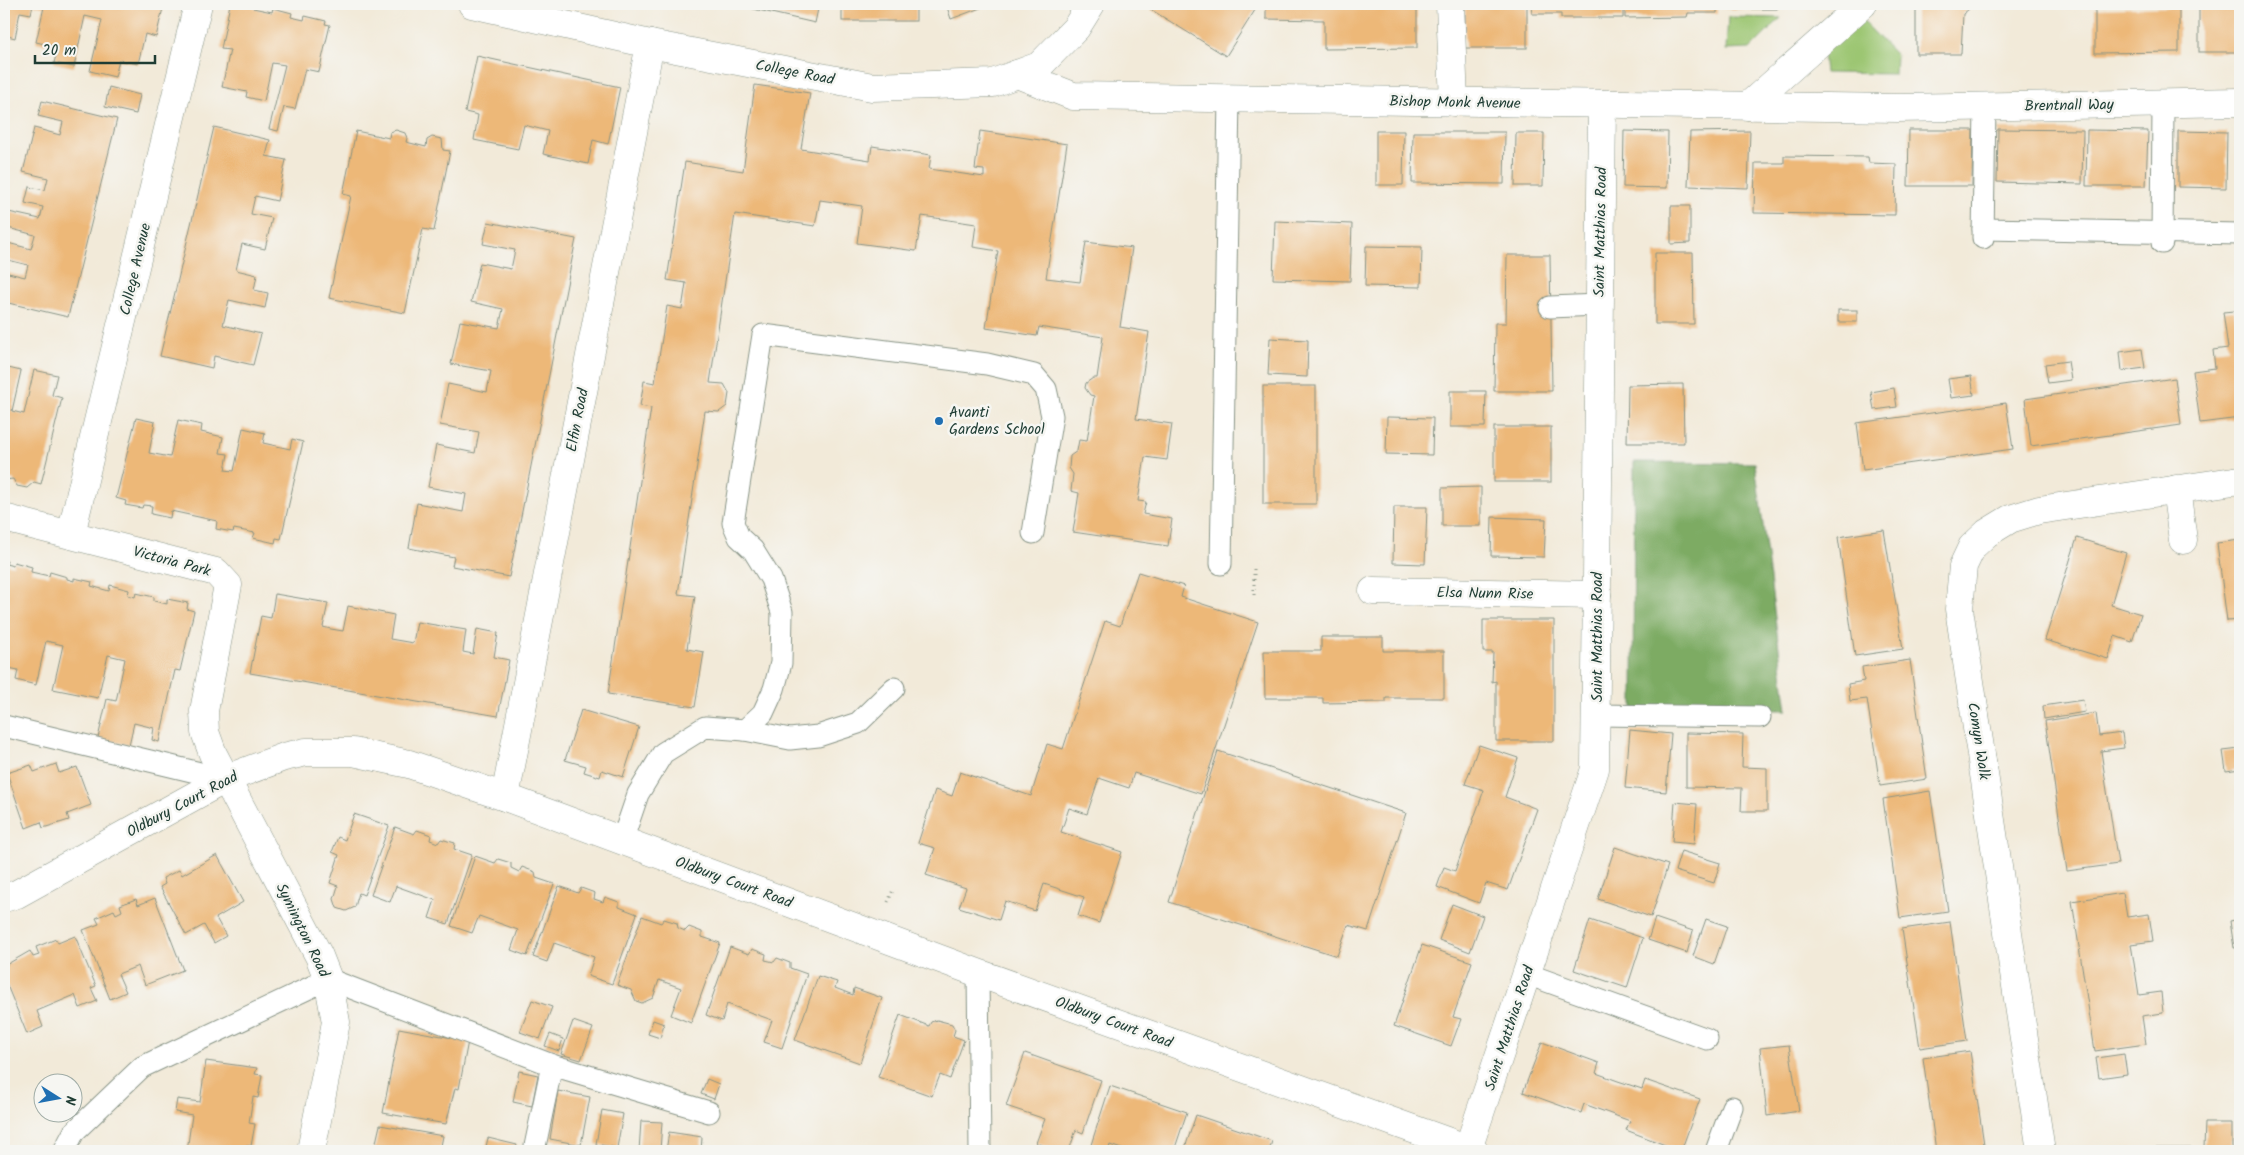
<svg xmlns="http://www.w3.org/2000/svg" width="2244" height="1155" viewBox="0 0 2244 1155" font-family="Kalam,sans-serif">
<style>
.green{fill:#9cc672;stroke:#5e8253}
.forest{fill:#7dab64;stroke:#4e744c}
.building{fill:#edb878}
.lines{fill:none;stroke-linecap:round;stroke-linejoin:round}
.service-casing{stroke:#889486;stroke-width:23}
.minor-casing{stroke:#889486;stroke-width:29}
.path{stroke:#889486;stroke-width:3;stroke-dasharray:1 4;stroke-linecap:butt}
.service{stroke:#fff;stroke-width:21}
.minor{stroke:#fff;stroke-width:28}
.poi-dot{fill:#1f6fb2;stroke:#f6f6f2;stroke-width:2}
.labels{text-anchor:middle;stroke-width:5;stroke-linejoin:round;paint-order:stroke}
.street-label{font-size:15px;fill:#1f3d34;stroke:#f6f6f2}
.poi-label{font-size:15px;fill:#1f3d34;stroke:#f6f6f2;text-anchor:start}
</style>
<rect width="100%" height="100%" fill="#f6f6f2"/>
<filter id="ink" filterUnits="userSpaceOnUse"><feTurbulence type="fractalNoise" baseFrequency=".02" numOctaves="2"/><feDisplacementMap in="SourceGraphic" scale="10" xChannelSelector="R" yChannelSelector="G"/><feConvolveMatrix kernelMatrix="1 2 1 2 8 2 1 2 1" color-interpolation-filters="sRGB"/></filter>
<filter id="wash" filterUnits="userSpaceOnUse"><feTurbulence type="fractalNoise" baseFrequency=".0096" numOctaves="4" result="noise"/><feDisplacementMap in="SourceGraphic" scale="20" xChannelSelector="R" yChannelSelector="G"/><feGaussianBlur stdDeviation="1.12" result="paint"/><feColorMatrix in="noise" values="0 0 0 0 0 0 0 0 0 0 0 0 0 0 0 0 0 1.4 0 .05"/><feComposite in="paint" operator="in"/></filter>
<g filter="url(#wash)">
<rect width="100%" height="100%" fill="#f2ead9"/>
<g class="green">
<path d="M1728 17 1781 18 1750 49 1726 50Z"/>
<path d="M1861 19 1896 55 1895 74 1825 73 1823 53Z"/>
</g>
<path class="forest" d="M1634 462 1755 463 1787 710 1633 709Z"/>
<g id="blocks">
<g class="building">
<path d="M4 4H164L156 37 145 34 138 64 119 60 115 77 90 71 102 20 85 16 74 67 54 63 58 47 36 42 44 7 33 5 31 14 20 12 15 38 4 35Z"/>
<path d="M230 4H250L254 5 253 8 272 12 273 8 292 13 291 17 304 20 305 16 326 21 325 24 330 25 319 72 305 69 295 109 284 107 278 131 269 129 285 65 272 63 264 101 246 97 247 92 222 87 230 50 221 49Z"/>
<path d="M732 4H819L815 23Z"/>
<rect x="842" y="4" width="74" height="17"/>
<path d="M946 4H991L951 19Z"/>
<path d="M1153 4H1252L1257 7 1226 56 1150 9Z"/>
<path d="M1266 4H1417V48L1324 49V20L1266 19Z"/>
<rect x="1465" y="4" width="62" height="44"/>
<path d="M1531 4H1623V18H1561V14H1532Z"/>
<path d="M1625 4H1717V13H1688L1687 17 1625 18Z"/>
<path d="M1725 4H1783L1777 9H1725Z"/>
<path d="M1916 4H1975L1963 14 1961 54H1916Z"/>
<rect x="2199" y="4" width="41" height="48"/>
<path d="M2179 7V52L2095 53V9Z"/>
<path d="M477 56 620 87 608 144 593 140 588 164 543 154 548 131 524 125 518 149 474 140 478 115 465 112Z"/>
<path d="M755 85 810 93 801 149 870 160 872 146 931 155 929 169 984 177V170L975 169 980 131 1067 144 1046 278 1080 282 1086 242 1132 248 1120 327 1149 332 1136 419 1172 424 1167 460 1145 457 1138 501 1146 502 1143 514 1172 519 1168 546 1073 532 1079 493 1071 491 1073 474 1069 468 1070 456 1077 451 1079 440 1087 441 1094 396 1090 395 1085 388 1086 383 1093 378H1097L1103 337 1039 327 1037 336 986 328 998 251 973 247 976 224 922 216 916 251 857 243 862 206 820 200 815 226 735 214 710 383 724 384 729 393 727 406 719 412 705 411 678 594 695 596 687 649 704 652 695 707 608 694 651 408 640 406 644 381 655 383 667 306 682 309 686 283 667 280 685 162 743 171Z"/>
<path d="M109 87 140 95 136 114 105 107Z"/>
<path d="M42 101 117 119 68 317 4 302 7 287 4 286V272L25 277 28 265 4 259V242L31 249 35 235 4 227V211L40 219 43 207 25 203 29 187 45 190 48 178 23 172 34 128 60 135 63 122 38 116Z"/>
<path d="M214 127 270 140 266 156 286 160 277 201 255 196 251 214 272 218 265 249 242 244 236 270 257 275 254 290 268 293 265 308 229 300 223 325 261 334 253 365 214 356 212 368 160 356Z"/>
<path d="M1998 129 2083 130 2082 184 1997 182Z"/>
<path d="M396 130 405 133 407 138 406 142 426 147 427 140 432 137 442 139 443 150 450 151 434 231 423 229 405 313 329 298 351 196 343 194 356 131 389 138 390 132Z"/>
<path d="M1909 130H1973L1972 186H1908Z"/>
<path d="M2087 130 2148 131 2146 186H2086Z"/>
<path d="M1376 131H1404L1403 185H1376Z"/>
<path d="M1624 131 1668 132 1667 188 1623 187Z"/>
<path d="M1750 131 1748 188 1688 186 1690 132Z"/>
<path d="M2178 131 2227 132 2226 188 2178 187Z"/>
<path d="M1413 132H1505L1504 184 1412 183Z"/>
<path d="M1516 133H1544L1543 186H1515Z"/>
<path d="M1784 156 1868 157 1869 163 1896 164 1895 215 1754 213 1755 163H1784Z"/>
<path d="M1671 206H1690V243L1671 244Z"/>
<path d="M1275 221 1352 224 1350 281 1273 279Z"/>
<path d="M488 222 576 239 509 577 452 566 454 557 409 548 417 503 463 512 466 494 428 487 436 445 475 453 479 432 440 425 448 384 487 392 491 371 451 364 460 321 499 328 503 309 471 302 480 263 511 269 515 250 483 244Z"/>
<path d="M1366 246 1422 247 1421 287 1365 286Z"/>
<path d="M1655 253H1693L1694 324H1655Z"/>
<path d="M1507 255H1550L1552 391H1494L1495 323H1506Z"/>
<rect x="1838" y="310" width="19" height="12"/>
<path d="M2234 311 2240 354V418L2200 423 2193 371 2215 368 2213 350 2228 348 2223 312Z"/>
<path d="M1270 338 1308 340 1307 377 1268 375Z"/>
<path d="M2142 349 2145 368 2122 371 2120 352Z"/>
<path d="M2068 361 2071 380 2048 383 2045 364Z"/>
<path d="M4 367 21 371 12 411 24 414 34 370 57 375 52 395 62 398 41 484 34 482 27 488 17 486 13 479 4 480Z"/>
<path d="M1971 376 1974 395 1951 398 1948 379Z"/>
<path d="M2175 378 2181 425 2031 446 2025 399Z"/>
<path d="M1683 384 1684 443H1627L1628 385Z"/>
<rect x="1263" y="386" width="53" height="118"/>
<path d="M1894 388 1897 407 1874 410 1871 392Z"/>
<path d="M1450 391H1486L1485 427H1450Z"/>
<path d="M2006 403 2013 449 1863 470 1857 423Z"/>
<path d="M1387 417 1433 418 1432 455 1386 454Z"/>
<path d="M136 418 155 422 149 453 170 457 178 420 202 425 201 432 223 437 220 453 228 454 225 470 234 471 243 428 265 433 263 443 290 449 292 439 303 442 281 539 276 538 275 543 253 538 255 533 234 529 233 532 216 529 217 521 171 511 170 518 151 514 152 506 143 505 142 508 125 505 126 501 116 498Z"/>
<rect x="1494" y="427" width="57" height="55"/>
<path d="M1481 487V526H1442V488Z"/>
<path d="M1394 507H1427L1425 564 1393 563Z"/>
<path d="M1492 517 1546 519 1544 557 1491 556Z"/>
<path d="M1884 530 1903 649 1855 656 1838 537Z"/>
<path d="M2077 538 2126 553 2111 605 2141 614 2132 642 2115 636 2108 659 2045 640Z"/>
<path d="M2240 540V620L2227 621 2217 543Z"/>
<path d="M4 560 7 561 6 564 13 566 14 562 32 567 31 572 49 576 50 572 67 577V579L74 581V578L92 582 91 586 109 591 110 585 129 590 128 595 135 597 136 593 154 597V601L167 604V599L188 603 187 609 194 611 180 671 175 670 159 742 152 740 154 728 134 723 129 745 98 738 107 699 116 701 125 659 108 655 98 698 53 689 63 645 46 641 36 685 16 680 18 670 4 667Z"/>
<path d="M1138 572 1184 586 1181 597 1258 622 1201 794 1134 773 1129 788 1099 778 1087 814 1069 808 1061 832 1122 852 1099 923 1078 916 1084 897 1044 884 1035 911 1005 901 999 920 959 907 966 888 926 875 935 848 918 843 935 790 952 796 960 772 1031 796 1047 744 1063 749 1105 621 1120 626Z"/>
<path d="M275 594 328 603 323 627 331 629 343 631 348 606 394 615 390 639 413 643 417 622 466 630 463 652 473 654 477 629 498 633 494 657 509 660 498 716 250 673 261 616 271 618Z"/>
<path d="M1483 620H1554V741H1496V681L1492 682 1493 652H1483Z"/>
<path d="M1321 637H1383V651H1444V698H1386V702L1323 703V698H1265L1264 651H1321Z"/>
<path d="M1910 660 1927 779 1880 786 1867 699 1850 701 1848 684 1864 681 1862 667Z"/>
<path d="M2083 700 2085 712 2044 719 2043 706Z"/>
<path d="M581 710 639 727 623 777 602 770 600 777 584 772 586 766 565 760Z"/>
<path d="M2096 713 2099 736 2122 733 2124 748 2101 751 2118 864 2067 871 2045 721Z"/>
<path d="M1630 730 1671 734 1666 792 1625 788Z"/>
<path d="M1686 733 1743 734 1742 767 1767 768V811H1741L1742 788 1686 787Z"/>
<path d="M1479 745 1518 758 1505 797 1537 809 1508 890 1486 883 1479 903 1437 887 1444 867 1455 871 1484 790 1465 784Z"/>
<path d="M2240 749V769L2226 771 2223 751Z"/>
<path d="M1218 751 1406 813 1368 931 1348 925 1337 956 1169 902Z"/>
<path d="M56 764 59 773 77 767 91 805 67 814 69 820 43 828 41 822 26 828 7 773 31 765 34 772Z"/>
<path d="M1930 791 1948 911 1900 918 1883 799Z"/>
<path d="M1675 802 1697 804 1694 844 1672 842Z"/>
<path d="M354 814 389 826 364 895 359 893 355 907 346 911 337 908 334 899 338 886 330 883 339 855 332 852 338 837 345 840Z"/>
<path d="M395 827 414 834 417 830 431 835 430 840 438 843 441 839 455 843 454 849 472 855 448 924 429 918 435 900 396 886 390 902 371 895Z"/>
<path d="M1615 847 1668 865 1651 917 1598 899Z"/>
<path d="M1681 851 1720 863 1714 883 1675 871Z"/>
<path d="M217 855 243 902 216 918 226 936 214 943 204 925 186 935 160 887 165 884 163 878 179 870 182 875Z"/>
<path d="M475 856 495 863 498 859 511 863V868L519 872 522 867 535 872 536 878 554 884 527 956 511 950 518 930 479 916 472 933 451 926Z"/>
<path d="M559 886 578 893 581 888 595 893 594 899 603 902 605 897 619 902V907L637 914 612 984 588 976 594 957 554 943 547 962 533 957Z"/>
<path d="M2123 893 2127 917 2149 914 2153 941 2131 944 2139 995 2161 992 2163 1013 2142 1016 2146 1044 2095 1051 2072 901Z"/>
<path d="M155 898 183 970 145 985 138 966 118 974 126 992 110 999 83 930 99 924 96 918 114 910 116 914 122 911 120 905 136 899 138 905Z"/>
<path d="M1452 904 1483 916 1470 952 1439 940Z"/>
<path d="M642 916 661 923 664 919 677 923 678 928 685 931 689 927 702 932V937L720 943 691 1023 671 1015 681 988 659 980 653 998 642 1003 636 1001 631 990 617 985Z"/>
<path d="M1655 918 1693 931 1687 953 1648 940Z"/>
<path d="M1706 919 1727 926 1714 964 1693 956Z"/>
<path d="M2240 919V947L2234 948 2230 921Z"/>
<path d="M1590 920 1643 938 1627 988 1574 970Z"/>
<path d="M1950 922 1967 1041 1920 1048 1902 929Z"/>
<path d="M75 936 96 986 91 988 97 1001 80 1008 75 995 37 1011 43 1027 27 1034 4 978V966L30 951 33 957 39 955 36 947 56 939 58 943Z"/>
<path d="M1422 945 1472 962 1453 1017 1461 1019 1451 1046 1394 1026Z"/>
<path d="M730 947 749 954 752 949 766 954 765 960 774 962 777 958 790 963V968L807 974 782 1048 764 1042 772 1020 727 1004 722 1021 706 1015Z"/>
<path d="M818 976 837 982 835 988 853 995 854 988 882 998 860 1063 795 1040Z"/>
<path d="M532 1000 552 1007 540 1039 520 1032Z"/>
<path d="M900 1015 929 1026 931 1022 937 1020 952 1024 955 1030 953 1036 964 1040 950 1079 940 1075 932 1096 878 1077Z"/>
<path d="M653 1020 664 1024 660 1038 648 1034Z"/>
<path d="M573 1021 593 1028 581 1060 561 1054Z"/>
<path d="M399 1028 468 1041 459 1089 455 1088 446 1124 383 1113Z"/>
<path d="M550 1034 563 1039 559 1051 545 1046Z"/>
<path d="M1542 1042 1599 1063 1596 1073 1618 1081 1642 1089 1645 1080 1700 1099 1681 1151 1626 1130 1630 1121 1584 1104 1581 1113 1523 1092Z"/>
<path d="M1789 1045 1799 1111 1767 1116 1760 1048Z"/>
<path d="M1970 1051 1985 1151H1936L1923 1058Z"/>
<path d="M1025 1053 1101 1080 1083 1133 1076 1130 1069 1151H1059L1036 1143 1045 1119 1006 1106Z"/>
<path d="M2124 1054 2127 1074 2099 1078 2096 1058Z"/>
<path d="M206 1061 257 1068 255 1074 262 1075 258 1098 253 1097 249 1123 255 1124 251 1146 246 1145V1149L250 1151H187L192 1115 175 1112 177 1099 200 1102Z"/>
<path d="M519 1071 538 1075 532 1106 513 1102Z"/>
<path d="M707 1079 719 1084 714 1099 701 1094Z"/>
<path d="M1110 1086 1187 1112 1174 1151H1127L1110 1145 1108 1151H1089Z"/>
<path d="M558 1091 590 1097 581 1145 550 1139Z"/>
<path d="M602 1110 623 1114 617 1148 596 1144Z"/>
<path d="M1196 1115 1272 1141 1269 1151H1184Z"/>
<path d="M641 1121 662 1122 660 1151H639Z"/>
<path d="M2205 1123H2232V1148H2240V1151H2130V1148H2204Z"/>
<path d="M380 1125 443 1136 440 1151H374Z"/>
<path d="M669 1132 702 1137 701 1151H666Z"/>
<path d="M488 1138 517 1145 515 1151H485Z"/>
</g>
</g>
</g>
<g filter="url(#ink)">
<use href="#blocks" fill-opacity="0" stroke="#889486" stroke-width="1"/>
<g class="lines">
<defs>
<g id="service">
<path d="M1983 229 2240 234"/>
<path d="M1983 238 1985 106"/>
<path d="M2162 243 2163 103"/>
<path d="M1550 307 1599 305"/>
<path d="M1221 564 1229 98"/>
<path d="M1596 715 1760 717"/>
<path d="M4 726 225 779"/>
<path d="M745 730 763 713 774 689 781 663 782 612 771 579 753 550 739 537 733 523 763 335 987 364 1034 375 1046 389 1052 416 1033 533"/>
<path d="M622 841 638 794 663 753 705 727 745 730 790 739 818 736 858 723 894 688"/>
<path d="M978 973 980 1151"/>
<path d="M1527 974 1707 1039"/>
<path d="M64 1151 74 1132 142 1067 328 979 552 1065 709 1112"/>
<path d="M534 1151 552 1065"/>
<path d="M1716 1151 1732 1107"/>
</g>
<g id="minor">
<path d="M472 4 650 44 872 87 993 83 1039 66 1076 28 1091 4"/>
<path d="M1450 4 1454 102"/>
<path d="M1017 74 1073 96 1898 108 2240 102"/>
<path d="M1748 106 1863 4"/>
<path d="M2176 489 2183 540"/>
<path d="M4 518 216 572 228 585 204 711 205 732 213 754 319 956 328 979 336 1022 311 1151"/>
<path d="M71 534 198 4"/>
<path d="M1373 591 1597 595"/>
<path d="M505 797 650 44"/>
<path d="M4 898 17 894 225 779 284 757 306 752H353L409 764 505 797 978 973 1474 1151"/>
<path d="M1468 1149 1595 769 1602 104"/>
<path d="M2041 1151 1959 609 1963 566 1972 547 1987 533 2010 519 2039 510 2240 480"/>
</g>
</defs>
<use href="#service" class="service-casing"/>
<use href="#minor" class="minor-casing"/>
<g class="path">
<path d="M1254 569V597"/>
<path d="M888 902 893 890"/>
</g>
<use href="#service" class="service"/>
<use href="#minor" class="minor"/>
</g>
</g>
<circle class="poi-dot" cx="939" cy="421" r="5"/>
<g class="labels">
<g class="street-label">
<text transform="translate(795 72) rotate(11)" y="5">College Road</text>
<text transform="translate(1455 102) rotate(1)" y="5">Bishop Monk Avenue</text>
<text transform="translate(2069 105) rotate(-1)" y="5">Brentnall Way</text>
<text transform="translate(1600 232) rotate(-89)" y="5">Saint Matthias Road</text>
<text transform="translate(135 269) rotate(-77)" y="5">College Avenue</text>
<text transform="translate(577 420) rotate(-79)" y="5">Elfin Road</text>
<text transform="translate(172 561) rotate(15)" y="5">Victoria Park</text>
<text transform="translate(1485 593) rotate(1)" y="5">Elsa Nunn Rise</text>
<text transform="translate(1597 637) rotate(-90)" y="5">Saint Matthias Road</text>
<text transform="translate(1979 741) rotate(81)" y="5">Comyn Walk</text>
<text transform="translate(182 804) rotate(-28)" y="5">Oldbury Court Road</text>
<text transform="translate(734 882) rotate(20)" y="5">Oldbury Court Road</text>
<text transform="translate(303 930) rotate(64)" y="5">Symington Road</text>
<text transform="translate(1114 1022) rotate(20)" y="5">Oldbury Court Road</text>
<text transform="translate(1509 1028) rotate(-72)" y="5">Saint Matthias Road</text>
</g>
<g class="poi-label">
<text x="949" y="417">Avanti<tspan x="949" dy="17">Gardens School</tspan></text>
</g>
</g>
<rect width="2244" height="1155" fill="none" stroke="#f6f6f2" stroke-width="20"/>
<g transform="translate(58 1098) rotate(101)"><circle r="24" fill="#f6f6f2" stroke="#a0aca6"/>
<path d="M0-4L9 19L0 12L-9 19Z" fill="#1f6fb2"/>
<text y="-8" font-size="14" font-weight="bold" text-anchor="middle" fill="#1f3d34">N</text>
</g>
<path d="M35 55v8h120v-8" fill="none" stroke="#1f3d34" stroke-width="2.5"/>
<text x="42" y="55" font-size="15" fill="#1f3d34" stroke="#f6f6f2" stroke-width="4" paint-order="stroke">20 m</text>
</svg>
